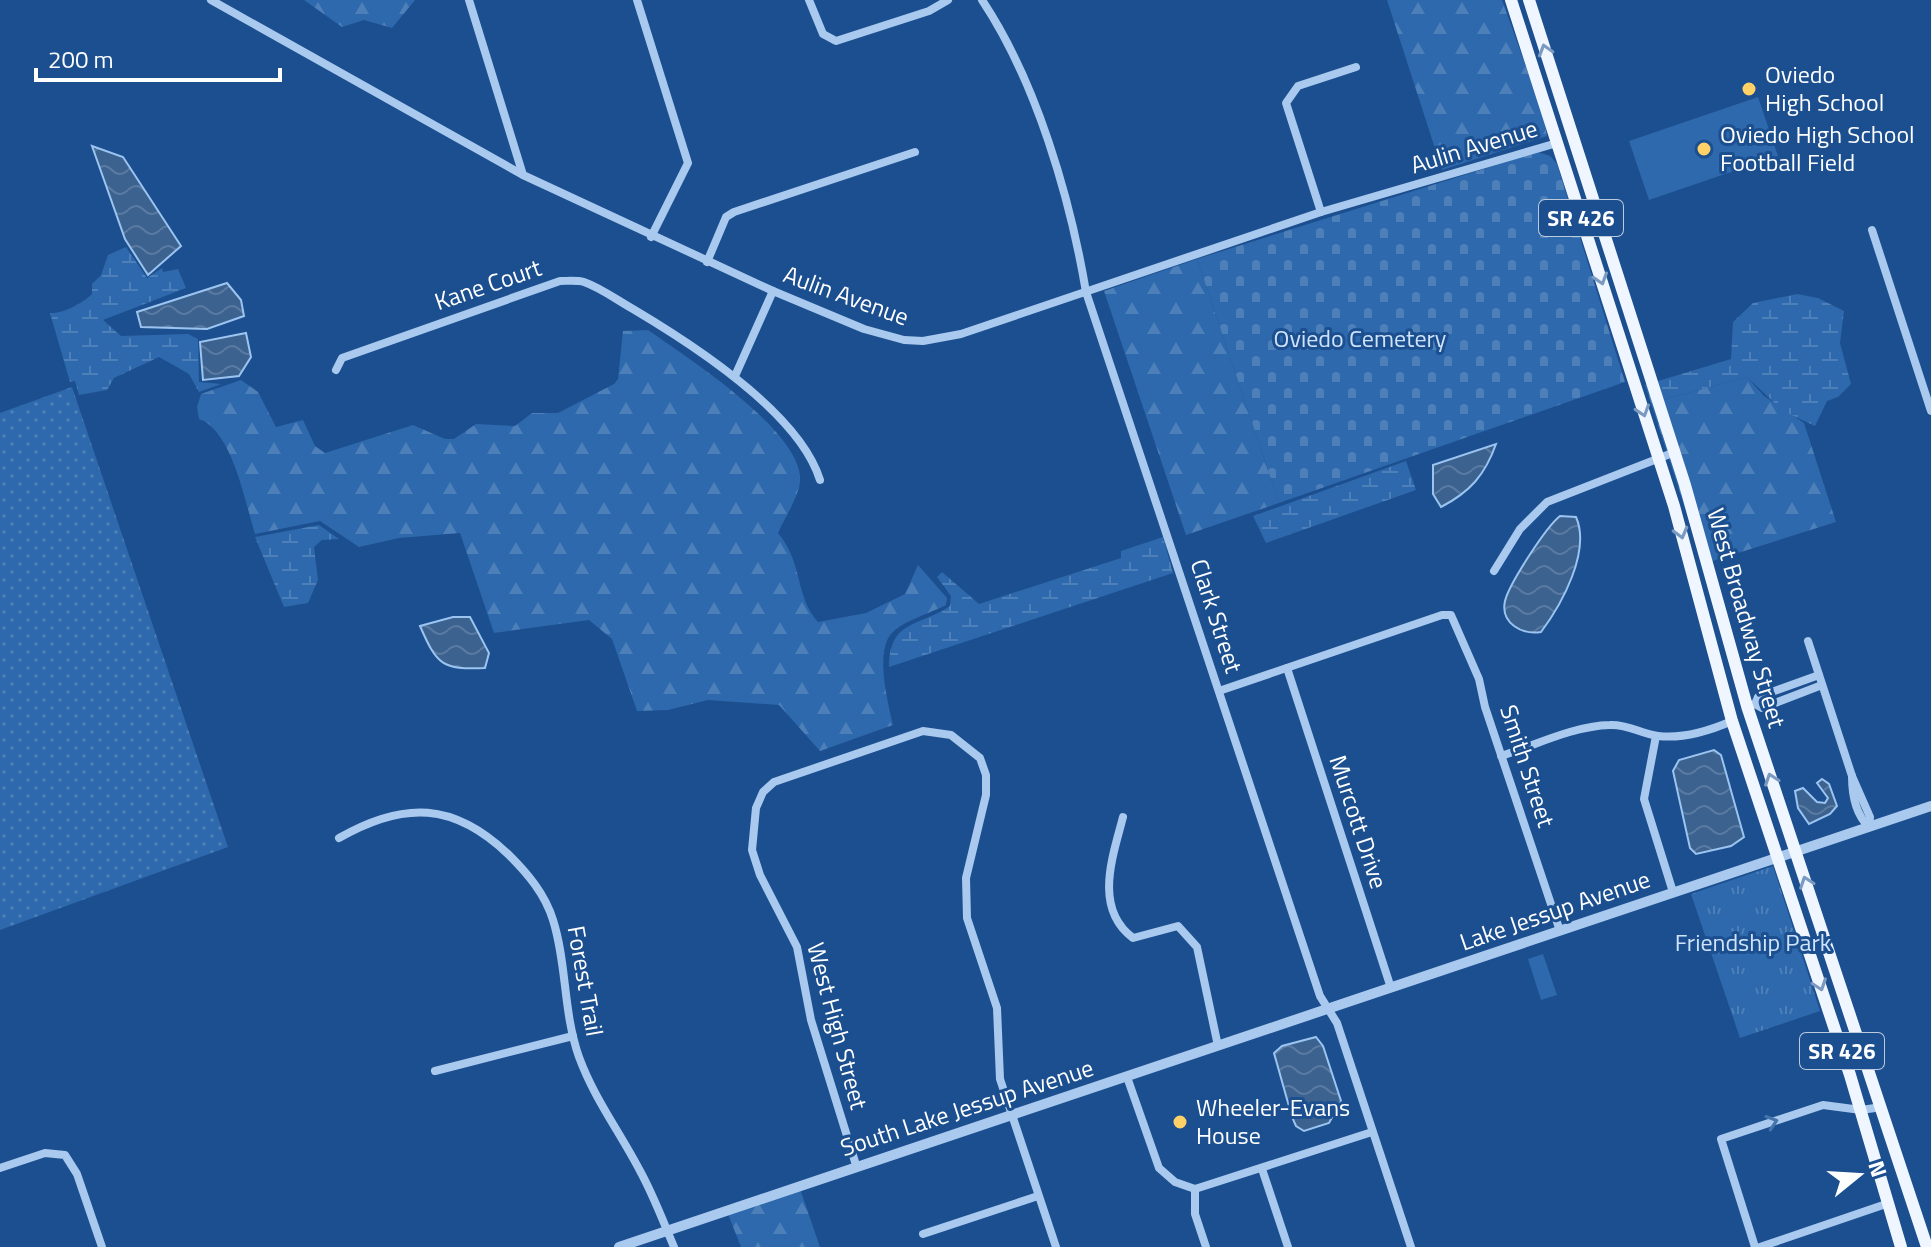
<svg xmlns="http://www.w3.org/2000/svg" width="1931" height="1247" viewBox="0 0 1931 1247" font-family="'Titillium Web',sans-serif">
<style>
.grass{fill:url(#grass-dots)}
.forest{fill:url(#forest-firs)}
.wetland{fill:url(#wetland-marsh)}
.cemetery{fill:url(#cemetery-stones)}
.park{fill:url(#park-tufts)}
.pitch{fill:#2e69ad}
.water{fill:url(#water-waves);stroke:#9cc4f0;stroke-width:2}
.lines{fill:none;stroke-linecap:round;stroke-linejoin:round}
.minor{stroke:#a9c9ee;stroke-width:8}
.tertiary{stroke:#a9c9ee;stroke-width:10}
.primary{stroke:#f0f6ff;stroke-width:12}
.oneway{stroke:#7b9ac1}
.oneway2{stroke:#4674ac}
.poi-dot{fill:#ffd166;stroke:#1b4f8f;stroke-width:3}
.labels{text-anchor:middle;stroke-width:6;stroke-linejoin:round;paint-order:stroke}
.shield{fill:#1b4f8f;stroke:#bbcadd;stroke-width:2}
.shield-label{font-size:22px;font-weight:bold;fill:#fff}
.poi-label{font-size:24px;fill:#fff;stroke:#1b4f8f;text-anchor:start}
.street-label{font-size:24px;fill:#fff;stroke:#1b4f8f}
.park-label{font-size:24px;fill:#cfe3fa;stroke:#1b4f8f}
</style>
<defs>
<pattern id="grass-dots" width="8" height="8" patternUnits="userSpaceOnUse" patternTransform="scale(2)"><rect width="8" height="8" fill="#2e69ad"/><path d="M2 2h.1M6 6h.1" fill="none" stroke="#4d80b9" stroke-width="1.8" stroke-linecap="round"/></pattern>
<pattern id="forest-firs" width="22" height="20" patternUnits="userSpaceOnUse" patternTransform="scale(2)"><rect width="22" height="20" fill="#2e69ad"/><path d="M5 1l3.5 6h-7zM16 11l3.5 6h-7z" fill="#4d80b9"/></pattern>
<pattern id="wetland-marsh" width="20" height="14" patternUnits="userSpaceOnUse" patternTransform="scale(2)"><rect width="20" height="14" fill="#2e69ad"/><path d="M1 5h8M5 5V1M11 12h8M15 12V8" fill="none" stroke="#4d80b9"/></pattern>
<pattern id="cemetery-stones" width="16" height="16" patternUnits="userSpaceOnUse" patternTransform="scale(2)"><rect width="16" height="16" fill="#2e69ad"/><path d="M2 7V4a2 2 0 0 1 4 0v3zM10 15v-3a2 2 0 0 1 4 0v3z" fill="#4d80b9"/></pattern>
<pattern id="park-tufts" width="24" height="20" patternUnits="userSpaceOnUse" patternTransform="scale(2)"><rect width="24" height="20" fill="#2e69ad"/><path d="M3 7l-1-3M5 7V3M7 7l1-3M15 17l-1-3M17 17v-4M19 17l1-3" fill="none" stroke="#4d80b9"/></pattern>
<pattern id="water-waves" width="16" height="10" patternUnits="userSpaceOnUse" patternTransform="scale(2)"><rect width="16" height="10" fill="#3c6290"/><path d="M0 5q4-4 8 0t8 0" fill="none" stroke="#597aa1"/></pattern>
</defs>
<rect width="100%" height="100%" fill="#1b4f8f"/>
<path class="grass" d="M72 387 228 847 0 930V413Z"/>
<g class="forest">
<path d="M304 0H415L392 28 364 20 342 27Z"/>
<path d="M1387 0H1502L1543 114 1547 136 1442 170Z"/>
<path d="M1197 259 1279 503 1186 535 1104 291Z"/>
<path d="M648 330C688 358 795 427 800 476 802 492 785 517 778 533 803 562 795 597 818 622L866 613 905 594 918 565 947 598 946 605C931 613 902 621 891 634 875 653 888 703 893 725L820 751 779 705 708 700 668 710 637 711 612 639 589 620 494 633 460 533 399 538 359 547 320 521 255 534C245 502 232 430 199 419L197 407 201 394 241 380 258 392 276 427 303 420 315 446 325 453 413 425 445 439H454L476 424 515 426 532 413H558L614 384 618 379 623 331Z"/>
<path d="M1747 377 1764 396 1804 423 1836 522 1703 564 1651 403Z"/>
<path d="M800 1189 820 1247H741L728 1214Z"/>
</g>
<g class="wetland">
<path d="M126 247 147 278 162 268 163 272 178 269 186 288 103 320 121 336 188 334 198 339 199 382 221 384 199 392 189 374 159 357 114 378 107 390 79 395 75 381 70 382 50 313C63 314 83 303 92 294V284L101 275 108 255Z"/>
<path d="M1797 294 1818 298 1844 311 1840 343 1851 384 1838 397 1827 401 1815 426 1783 411 1747 377 1651 403 1645 385 1731 359 1733 322 1753 303Z"/>
<path d="M1406 461 1416 490 1266 543 1253 516Z"/>
<path d="M319 525 339 539 322 540 314 547 318 580 308 603 284 607 255 537Z"/>
<path d="M1163 537 1173 573 889 667C890 620 916 628 950 606L951 596 937 577 942 572 979 604 1121 558V551Z"/>
</g>
<path class="cemetery" d="M1538 152 1550 156 1557 164 1625 382 1279 503 1197 259Z"/>
<path class="park" d="M1773 866 1820 1011 1740 1038 1691 894Z"/>
<g class="pitch">
<path d="M1758 97 1778 156 1649 200 1629 141Z"/>
<path d="M1543 954 1557 995 1541 1000 1528 959Z"/>
</g>
<g class="water">
<path d="M92 146 123 157 181 246 148 275 125 239Z"/>
<path d="M227 283 241 300 244 316 207 329 141 327 137 312Z"/>
<path d="M246 333 251 357 239 376 203 380 200 342Z"/>
<path d="M1496 444C1485 475 1470 492 1441 507L1433 494V465Z"/>
<path d="M1560 516 1576 517C1591 551 1562 604 1541 632 1523 635 1500 624 1505 601 1509 584 1546 527 1560 516Z"/>
<path d="M453 617H470L489 653 485 668C442 670 437 665 420 626Z"/>
<path d="M1714 750 1721 755 1744 837 1731 846 1696 854 1690 848 1673 771 1679 760Z"/>
<path d="M1822 779 1829 784 1837 806 1830 814 1809 824 1798 808 1795 791 1803 788 1817 802 1825 803 1828 798 1817 783Z"/>
<path d="M1316 1037 1323 1046 1341 1101 1329 1123 1304 1131 1296 1126 1292 1117 1274 1053 1282 1046Z"/>
</g>
<g class="lines">
<g class="minor">
<path d="M211 0 523 175 773 291 864 329 904 340 923 341 961 334 1321 212 1557 143"/>
<path d="M469 0 523 175"/>
<path d="M637 0 688 163 651 237"/>
<path d="M809 0 823 34 836 41 929 11 948 0"/>
<path d="M982 0C1036 81 1070 197 1086 292L1320 996 1337 1023 1411 1247"/>
<path d="M1321 212 1286 103 1298 86 1356 67"/>
<path d="M1872 230 1931 411"/>
<path d="M707 262 726 217 734 212 915 152"/>
<path d="M336 370 342 358 560 281C568 281 577 280 584 282 601 288 617 300 633 309 692 344 799 412 820 480"/>
<path d="M735 376 773 291"/>
<path d="M1494 571 1520 529 1547 502 1675 452"/>
<path d="M1808 641 1852 776 1870 817 1869 827"/>
<path d="M1287 668 1391 988"/>
<path d="M1219 691 1442 615H1451L1479 679 1485 707 1560 931"/>
<path d="M1755 704 1758 697 1819 675"/>
<path d="M1747 706 1755 704 1762 708 1822 685"/>
<path d="M1656 736 1644 799 1673 892"/>
<path d="M1501 756C1536 745 1573 726 1610 725 1628 724 1641 734 1658 736 1683 739 1709 731 1732 721"/>
<path d="M1852 776C1852 794 1855 814 1869 827"/>
<path d="M1123 817C1113 856 1093 908 1133 938L1178 926 1197 947 1218 1046"/>
<path d="M339 838C404 801 454 802 509 855 528 874 545 894 553 920 567 964 563 1012 579 1057 594 1098 619 1131 639 1169 653 1194 663 1221 674 1247"/>
<path d="M435 1071 573 1036"/>
<path d="M1127 1077 1159 1168 1175 1182 1195 1189 1372 1132"/>
<path d="M856 1165 811 1020 797 947 760 875 752 850 756 808 763 792 774 782 923 731 951 735 980 758 986 775V795L966 878 967 918 997 1008 1000 1079 1056 1247"/>
<path d="M0 1168 45 1153 65 1155 77 1174 102 1247"/>
<path d="M1262 1169 1288 1247"/>
<path d="M1195 1189V1214L1206 1247"/>
<path d="M923 1234 1038 1196"/>
<path d="M1755 1247 1721 1139 1823 1105 1861 1110 1882 1107"/>
<path d="M1760 1247 1889 1203"/>
</g>
<path class="tertiary" d="M619 1247 1931 806"/>
<g class="primary">
<path d="M1511 0 1674 506 1732 721 1850 1075 1901 1247"/>
<path d="M1529 0 1685 485 1747 706 1927 1247"/>
</g>
</g>
<defs><path id="oneway-chevron" d="M-2-3.5L2.5 0L-2 3.5" fill="none" stroke-width="1.6" stroke-linecap="round" stroke-linejoin="round" transform="scale(2)"/></defs>
<g class="oneway">
<use href="#oneway-chevron" transform="translate(1545 50) rotate(-107)"/>
<use href="#oneway-chevron" transform="translate(1601 279) rotate(72)"/>
<use href="#oneway-chevron" transform="translate(1643 411) rotate(72)"/>
<use href="#oneway-chevron" transform="translate(1681 533) rotate(75)"/>
<use href="#oneway-chevron" transform="translate(1771 779) rotate(-109)"/>
<use href="#oneway-chevron" transform="translate(1806 882) rotate(-109)"/>
<use href="#oneway-chevron" transform="translate(1820 985) rotate(71)"/>
</g>
<use class="oneway2" href="#oneway-chevron" transform="translate(1772 1122) rotate(-18)"/>
<g class="poi-dot">
<circle cx="1749" cy="89" r="8"/>
<circle cx="1704" cy="149" r="8"/>
<circle cx="1180" cy="1122" r="8"/>
</g>
<g class="labels">
<g class="shield">
<rect x="1539" y="200" width="84" height="36" rx="6"/>
<rect x="1800" y="1033" width="84" height="36" rx="6"/>
</g>
<g class="shield-label">
<text x="1581" y="226">SR 426</text>
<text x="1842" y="1059">SR 426</text>
</g>
<g class="poi-label">
<text x="1765" y="83">Oviedo<tspan x="1765" dy="28">High School</tspan></text>
<text x="1720" y="143">Oviedo High School<tspan x="1720" dy="28">Football Field</tspan></text>
<text x="1196" y="1116">Wheeler-Evans<tspan x="1196" dy="28">House</tspan></text>
</g>
<g class="street-label">
<text transform="translate(1474 147) rotate(-17)" y="8">Aulin Avenue</text>
<text transform="translate(488 285) rotate(-19)" y="8">Kane Court</text>
<text transform="translate(846 296) rotate(20)" y="8">Aulin Avenue</text>
<text transform="translate(1216 616) rotate(72)" y="8">Clark Street</text>
<text transform="translate(1746 618) rotate(74)" y="8">West Broadway Street</text>
<text transform="translate(1527 766) rotate(72)" y="8">Smith Street</text>
<text transform="translate(1358 822) rotate(72)" y="8">Murcott Drive</text>
<text transform="translate(1555 911) rotate(-19)" y="8">Lake Jessup Avenue</text>
<text transform="translate(585 981) rotate(80)" y="8">Forest Trail</text>
<text transform="translate(837 1026) rotate(75)" y="8">West High Street</text>
<text transform="translate(967 1108) rotate(-18)" y="8">South Lake Jessup Avenue</text>
</g>
<g class="park-label">
<text x="1360" y="347">Oviedo Cemetery</text>
<text x="1753" y="951">Friendship Park</text>
</g>
</g>
<g transform="translate(1859 1175) rotate(72)" stroke="#1b4f8f" stroke-width="6" paint-order="stroke">
<path d="M0-6L14 30L0 20L-14 30Z" fill="#ffffff"/>
<text y="-12" font-size="22" font-weight="bold" text-anchor="middle" fill="#ffffff">N</text>
</g>
<path d="M36 68v12h244v-12" fill="none" stroke="#ffffff" stroke-width="4"/>
<text x="48" y="68" font-size="24" fill="#ffffff" stroke="#1b4f8f" stroke-width="6" paint-order="stroke">200 m</text>
</svg>
